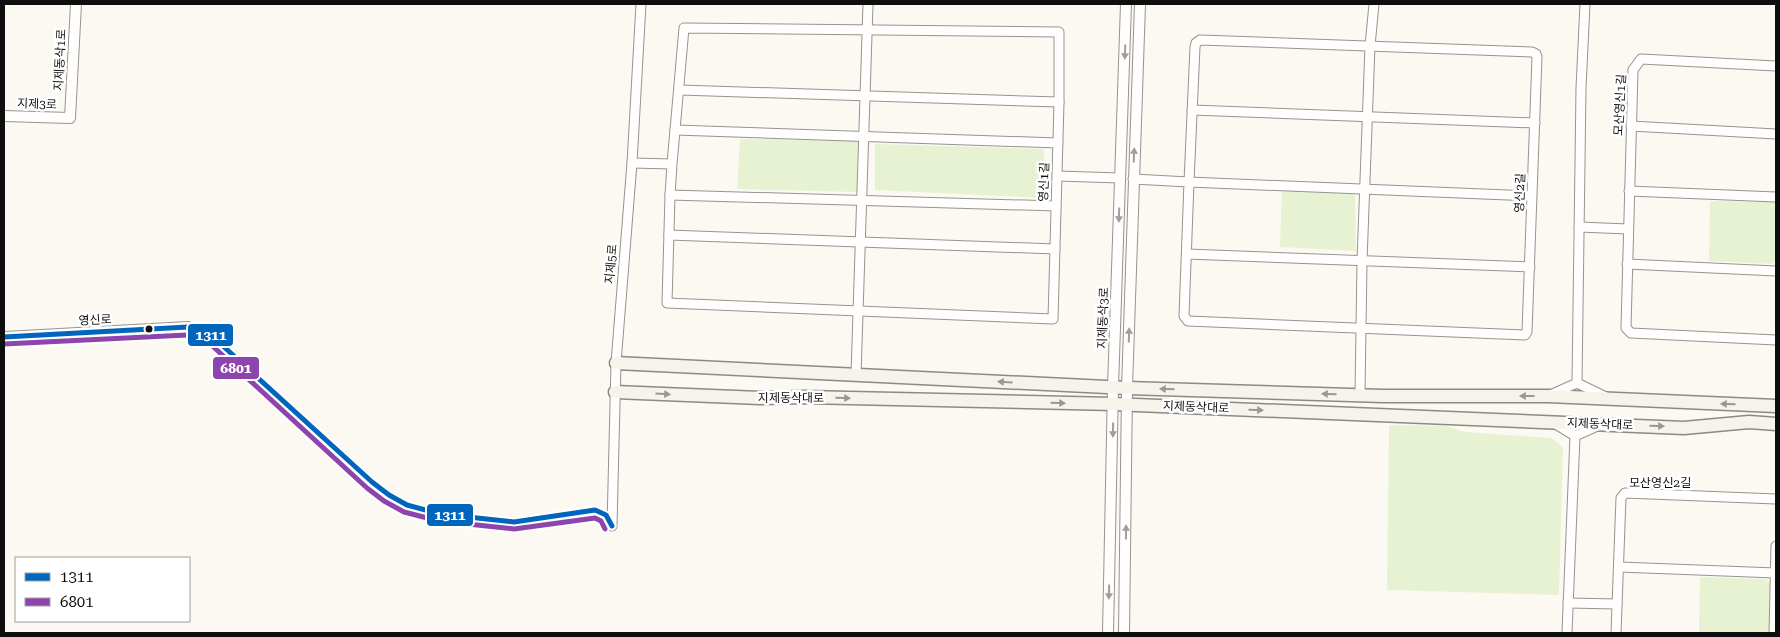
<svg xmlns="http://www.w3.org/2000/svg" width="1780" height="637" viewBox="0 0 1780 637" font-family="'Roboto Serif','Noto Sans KR',serif">
<style>
.green{fill:#e7f2d2}
.lines{fill:none;stroke-linecap:round;stroke-linejoin:round}
.minor-casing{stroke:#959491;stroke-width:11}
.tertiary-casing{stroke:#959491;stroke-width:12}
.secondary-casing{stroke:#8c8a87;stroke-width:15}
.minor{stroke:#fffefd;stroke-width:9}
.tertiary{stroke:#fffefd;stroke-width:10}
.secondary{stroke:#f5f3ea;stroke-width:12}
.bus-1-casing{stroke:#fff;stroke-width:9}
.bus-2-casing{stroke:#fff;stroke-width:9}
.bus-1{stroke:#0065bd;stroke-width:5}
.bus-2{stroke:#8e44ad;stroke-width:5}
.oneway{fill:#9f9e9d}
.oneway2{fill:#999792}
.bus-dot{fill:#0e0e0e;stroke:#fff;stroke-width:2}
.labels{text-anchor:middle;stroke-width:5;stroke-linejoin:round;paint-order:stroke}
.street-label{font-size:12px;fill:#0e0e0e;stroke:#fff}
.line-badge{stroke:#fff;stroke-width:2}
.badge-label{font-size:14px;text-anchor:middle;font-weight:bold;fill:#fff}
</style>
<rect width="100%" height="100%" fill="#fcf9f2"/>
<g class="green">
<path d="M740 139 858 141 857 192 737 189Z"/>
<path d="M875 144 1044 149V198L875 190Z"/>
<path d="M1282 189 1355 192 1356 251 1280 247Z"/>
<path d="M1710 201 1776 202V260L1772 264 1709 261Z"/>
<path d="M1389 425 1446 426 1465 432 1552 438 1563 448 1559 595 1387 590Z"/>
<path d="M1700 577 1766 579 1770 583 1769 633H1699Z"/>
</g>
<g class="lines">
<defs>
<g id="minor">
<path d="M1776 66 1641 59 1633 70 1626 328 1631 333 1776 340"/>
<path d="M680 90 1059 102"/>
<path d="M1192 110 1535 123"/>
<path d="M1631 126 1776 134"/>
<path d="M675 130 1058 143"/>
<path d="M632 163 672 164 670 195 667 303 1053 319 1059 102V32L684 28 672 164"/>
<path d="M1057 176 1120 178"/>
<path d="M1133 179 1189 182 1184 316 1188 321 1525 335 1527 332 1537 57 1536 54 1532 52 1200 40 1196 43 1195 47 1189 182 1532 196"/>
<path d="M1629 191 1776 197"/>
<path d="M670 195 1056 206"/>
<path d="M1579 227 1628 229"/>
<path d="M669 235 1055 249"/>
<path d="M1187 254 1530 267"/>
<path d="M1627 264 1776 271"/>
<path d="M856 375 868 4"/>
<path d="M1577 383 1581 88 1585 4"/>
<path d="M1577 383 1606 397"/>
<path d="M1360 395 1362 261 1370 46 1374 4"/>
<path d="M1550 395 1577 383"/>
<path d="M1554 423 1575 436"/>
<path d="M1575 436 1600 425"/>
<path d="M612 526 616 363 632 163 641 4"/>
<path d="M1619 567 1776 573"/>
<path d="M1568 603 1617 604"/>
<path d="M1567 633 1575 436"/>
<path d="M1616 633 1621 498 1625 493 1776 499"/>
<path d="M1774 633 1776 546"/>
</g>
<g id="tertiary">
<path d="M4 116 70 118 76 4"/>
<path d="M4 337 188 327"/>
<path d="M1108 633 1113 387 1126 4"/>
<path d="M1124 633 1127 388 1140 4"/>
</g>
<g id="secondary">
<path d="M616 363 1127 388 1383 396H1548L1776 406"/>
<path d="M615 392 760 398 805 397 1113 404 1684 428 1749 422 1776 424"/>
</g>
</defs>
<use href="#minor" class="minor-casing"/>
<use href="#tertiary" class="tertiary-casing"/>
<use href="#secondary" class="secondary-casing"/>
<use href="#minor" class="minor"/>
<use href="#tertiary" class="tertiary"/>
<use href="#secondary" class="secondary"/>
<defs>
<path id="bus-1" d="M4 337 188 327 201 330 211 335 372 482 389 495 407 505 440 514 514 522 595 510 606 515 612 526"/>
<path id="bus-2" d="M4 344 187 335 207 341 367 488 384 501 404 512 439 521 514 529 595 518 601 521 605 529"/>
</defs>
<use href="#bus-1" class="bus-1-casing"/>
<use href="#bus-2" class="bus-2-casing"/>
<use href="#bus-1" class="bus-1"/>
<use href="#bus-2" class="bus-2"/>
</g>
<defs><path id="oneway-solid" d="M-6-.8H1V-3.2L6.5 0L1 3.2V.8H-6Z" transform="scale(1.25)"/></defs>
<g class="oneway">
<use href="#oneway-solid" transform="translate(1125 52) rotate(92)"/>
<use href="#oneway-solid" transform="translate(1134 155) rotate(-88)"/>
<use href="#oneway-solid" transform="translate(1119 215) rotate(92)"/>
<use href="#oneway-solid" transform="translate(1129 335) rotate(-88)"/>
<use href="#oneway-solid" transform="translate(1113 430) rotate(91)"/>
<use href="#oneway-solid" transform="translate(1126 532) rotate(-89)"/>
<use href="#oneway-solid" transform="translate(1109 592) rotate(91)"/>
</g>
<g class="oneway2">
<use href="#oneway-solid" transform="translate(1005 382) rotate(-177)"/>
<use href="#oneway-solid" transform="translate(1167 389) rotate(-178)"/>
<use href="#oneway-solid" transform="translate(663 394) rotate(3)"/>
<use href="#oneway-solid" transform="translate(1329 394) rotate(-178)"/>
<use href="#oneway-solid" transform="translate(1527 396) rotate(180)"/>
<use href="#oneway-solid" transform="translate(843 398) rotate(1)"/>
<use href="#oneway-solid" transform="translate(1058 403) rotate(1)"/>
<use href="#oneway-solid" transform="translate(1728 404) rotate(-178)"/>
<use href="#oneway-solid" transform="translate(1256 410) rotate(2)"/>
<use href="#oneway-solid" transform="translate(1657 426) rotate(2)"/>
</g>
<circle class="bus-dot" cx="149" cy="329" r="4.5"/>
<g class="labels">
<g class="street-label">
<text transform="translate(60 60) rotate(-87)" y="4">지제동삭1로</text>
<text transform="translate(37 104) rotate(2)" y="4">지제3로</text>
<text transform="translate(1620 105) rotate(-87)" y="4">모산영신1길</text>
<text transform="translate(1044 182) rotate(-88)" y="4">영신1길</text>
<text transform="translate(1520 193) rotate(-88)" y="4">영신2길</text>
<text transform="translate(611 264) rotate(-85)" y="4">지제5로</text>
<text transform="translate(1103 318) rotate(-88)" y="4">지제동삭3로</text>
<text transform="translate(95 320) rotate(-3)" y="4">영신로</text>
<text x="791" y="402">지제동삭대로</text>
<text transform="translate(1196 407) rotate(2)" y="4">지제동삭대로</text>
<text transform="translate(1600 424) rotate(2)" y="4">지제동삭대로</text>
<text x="1660" y="487">모산영신2길</text>
</g>
</g>
<g class="line-badge">
<rect x="187" y="323" width="47" height="24" rx="5" fill="#0065bd"/>
<rect x="212" y="356" width="48" height="24" rx="5" fill="#8e44ad"/>
<rect x="426" y="503" width="48" height="24" rx="5" fill="#0065bd"/>
</g>
<g class="badge-label">
<text x="211" y="340">1311</text>
<text x="236" y="373">6801</text>
<text x="450" y="520">1311</text>
</g>
<rect width="1780" height="637" fill="none" stroke="#0e0e0e" stroke-width="10"/>
<rect x="15" y="557" width="175" height="65" fill="#ffffff" stroke="#9f9f9f"/>
<rect x="25" y="573" width="25" height="8" fill="#0065bd" stroke="#9f9f9f"/>
<text x="60" y="582" font-size="15" fill="#0e0e0e">1311</text>
<rect x="25" y="598" width="25" height="8" fill="#8e44ad" stroke="#9f9f9f"/>
<text x="60" y="607" font-size="15" fill="#0e0e0e">6801</text>
</svg>
